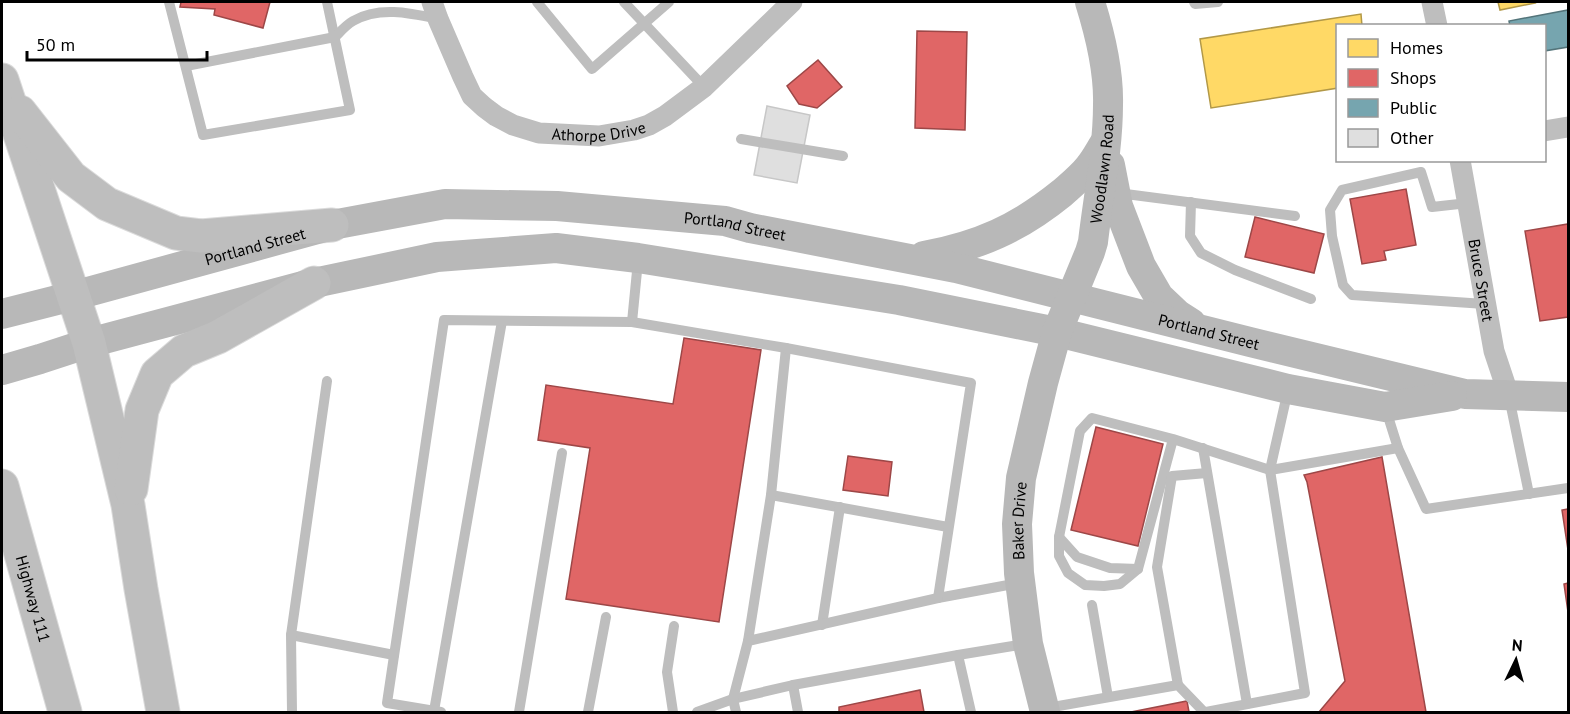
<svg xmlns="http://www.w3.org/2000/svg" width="1570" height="714" viewBox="0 0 1570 714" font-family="'PT Sans',sans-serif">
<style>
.homes{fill:#ffd966;stroke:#b29847;stroke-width:1.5}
.shops{fill:#e06666;stroke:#9d4747;stroke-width:1.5}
.public{fill:#76a5af;stroke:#53747a;stroke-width:1.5}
.building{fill:#dfdfdf;stroke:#c7c7c7;stroke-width:1.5}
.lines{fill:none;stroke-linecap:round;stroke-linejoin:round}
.highway-casing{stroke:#dbdbdb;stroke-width:35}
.lane{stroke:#bebebe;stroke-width:10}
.street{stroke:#bebebe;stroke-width:21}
.secondary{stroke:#b8b8b8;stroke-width:30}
.highway{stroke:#bebebe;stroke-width:33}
.labels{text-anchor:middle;stroke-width:6;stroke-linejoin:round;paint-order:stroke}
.street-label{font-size:16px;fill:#000;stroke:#fff}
</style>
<rect width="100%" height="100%" fill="#fff"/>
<g class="homes">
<path d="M1498 2H1534L1535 3 1500 10Z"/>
<path d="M1361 14 1362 26H1338V88L1211 108 1200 39Z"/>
</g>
<g class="shops">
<path d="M181 2H270L263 28 214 15 215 9 180 7Z"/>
<path d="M917 31 967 32 965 130 915 128Z"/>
<path d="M818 60 842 87 817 108 799 104 787 86Z"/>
<path d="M1406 189 1416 245 1384 251 1386 260 1362 264 1350 199Z"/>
<path d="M1255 217 1324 234 1314 273 1245 257Z"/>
<path d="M1568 224V317L1540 321 1525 231Z"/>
<path d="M684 338 761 350 719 622 566 599 590 448 538 440 546 385 673 404Z"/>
<path d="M1096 427 1163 444 1138 546 1071 530Z"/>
<path d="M848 456 892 462 888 496 843 490Z"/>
<path d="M1382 457 1426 712H1319L1345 681 1307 482 1304 475Z"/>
<path d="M1568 509V550L1562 510Z"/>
<path d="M1568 583V612L1564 584Z"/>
<path d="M920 690 924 712H839V707Z"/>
<path d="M1187 701 1189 712H1131Z"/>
</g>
<path class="public" d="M1568 10V47L1544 51V26H1510L1509 21Z"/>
<path class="building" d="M767 106 810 115 797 183 754 175Z"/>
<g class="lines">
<defs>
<g id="highway">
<path d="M2 80 89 343 128 505 141 589 163 712"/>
<path d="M20 112 71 177 107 204 176 233 201 236 332 225"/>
<path id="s5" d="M2 486 65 712"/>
<path d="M131 489 142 410 157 374 184 351 218 337 314 283"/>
</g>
</defs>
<use href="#highway" class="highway-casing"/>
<g class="lane">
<path d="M169 2 203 135 350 110 327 2"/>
<path d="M537 2 592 69 669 2"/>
<path d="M624 2 704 87"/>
<path d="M1194 2 1195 4 1218 2"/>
<path d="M186 66 335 37C340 32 346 25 353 21 379 6 410 13 438 19"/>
<path d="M741 139 843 156"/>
<path d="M1118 193 1295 216"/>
<path d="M1191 202 1190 236 1201 253 1235 270 1311 299"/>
<path d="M1468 203 1432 207 1421 172 1342 190 1330 210 1332 236 1343 285 1352 295 1485 304"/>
<path d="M632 322 638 261"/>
<path d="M327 381 291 635 394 655"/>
<path d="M1509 397 1529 494"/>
<path d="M1386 410 1398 448 1426 509 1568 488"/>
<path d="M1173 439 1138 569 1120 584 1104 586 1085 585 1068 573 1059 556V537L1080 431 1092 418 1173 439 1270 470 1398 448"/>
<path d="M1203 448 1247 704"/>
<path d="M771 495 948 527"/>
<path d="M1059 537 1077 557 1110 568 1138 569"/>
<path d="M1092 605 1108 697"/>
<path d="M822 625 840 507"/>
<path d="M291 635 292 712"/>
<path d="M748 641 771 495 786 348"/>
<path d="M958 655 971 712"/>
<path d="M793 685 798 712"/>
<path d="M1178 685 1157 567 1172 476 1207 473"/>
<path d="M1047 708 1178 685 1204 712"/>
<path d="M434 711 502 321"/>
<path d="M441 712 387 703 444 320 632 322 786 348 971 383 938 598 1019 583"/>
<path d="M519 712 562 453"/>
<path d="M588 712 606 617"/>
<path d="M673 712 667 672 674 626"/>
<path d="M697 712 733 699 793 685 958 655 1025 644"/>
<path d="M736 712 733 699 748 641 938 598"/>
<path d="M1206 712 1305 693 1270 470 1288 390"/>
</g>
<g class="street">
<path id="s1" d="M432 2 438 19 463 77 472 96 484 107 496 116 513 125 539 133 599 136 634 130 649 125 665 116 704 87 792 2"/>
<path d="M1432 2 1437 26"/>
<path d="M1544 131 1568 127"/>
<path id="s2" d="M1460 160 1494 351 1509 396"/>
</g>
<g class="secondary">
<path d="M1110 165 1118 206 1141 266 1159 297 1177 314 1191 323"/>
<path d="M924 256C979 246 1019 228 1062 193 1071 185 1081 177 1089 167 1095 160 1099 152 1104 144"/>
<path id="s3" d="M2 314 73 296 332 225 445 204 557 206 725 221 750 228 956 268 1250 342 1465 394 1568 397"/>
<path d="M2 370 40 359 89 343 314 283 437 257 556 248 638 258 899 300 1057 332 1288 389 1385 407 1452 396"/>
<path id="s4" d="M1045 712 1028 644 1019 573 1017 524 1021 478 1043 383 1057 332 1090 252 1093 242C1098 198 1108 149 1108 105 1109 71 1100 34 1090 2"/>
</g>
<use href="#highway" class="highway"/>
</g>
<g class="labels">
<g class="street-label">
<text dy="6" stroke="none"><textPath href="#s1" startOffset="240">Athorpe Drive</textPath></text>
<text dy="6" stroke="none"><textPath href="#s4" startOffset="558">Woodlawn Road</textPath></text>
<text dy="6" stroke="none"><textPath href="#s3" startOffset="748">Portland Street</textPath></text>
<text dy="6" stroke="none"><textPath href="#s3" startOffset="262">Portland Street</textPath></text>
<text dy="6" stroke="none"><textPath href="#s2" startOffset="122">Bruce Street</textPath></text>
<text dy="6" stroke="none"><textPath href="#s3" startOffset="1234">Portland Street</textPath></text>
<text dy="6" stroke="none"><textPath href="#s4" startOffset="194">Baker Drive</textPath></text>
<text dy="6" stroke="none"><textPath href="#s5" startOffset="117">Highway 111</textPath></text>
</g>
</g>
<rect width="1570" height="714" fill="none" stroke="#000000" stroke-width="6"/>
<rect x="1336" y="24" width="210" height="138" fill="#ffffff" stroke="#999999" stroke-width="1.5"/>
<rect x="1348" y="39" width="30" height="18" fill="#ffd966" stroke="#999999" stroke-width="1.5"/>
<text x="1390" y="54" font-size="18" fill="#000000">Homes</text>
<rect x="1348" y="69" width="30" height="18" fill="#e06666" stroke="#999999" stroke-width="1.5"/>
<text x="1390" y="84" font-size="18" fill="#000000">Shops</text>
<rect x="1348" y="99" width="30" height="18" fill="#76a5af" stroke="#999999" stroke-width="1.5"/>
<text x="1390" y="114" font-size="18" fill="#000000">Public</text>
<rect x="1348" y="129" width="30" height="18" fill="#dfdfdf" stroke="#999999" stroke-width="1.5"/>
<text x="1390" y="144" font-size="18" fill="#000000">Other</text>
<g transform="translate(1516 660) rotate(5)" stroke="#ffffff" stroke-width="4.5" paint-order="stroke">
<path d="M0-4.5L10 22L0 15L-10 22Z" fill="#000000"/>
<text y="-9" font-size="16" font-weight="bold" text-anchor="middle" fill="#000000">N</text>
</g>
<path d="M27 51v9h180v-9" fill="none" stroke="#000000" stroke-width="3"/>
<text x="36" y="51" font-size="18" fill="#000000" stroke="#ffffff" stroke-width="4.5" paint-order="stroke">50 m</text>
</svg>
